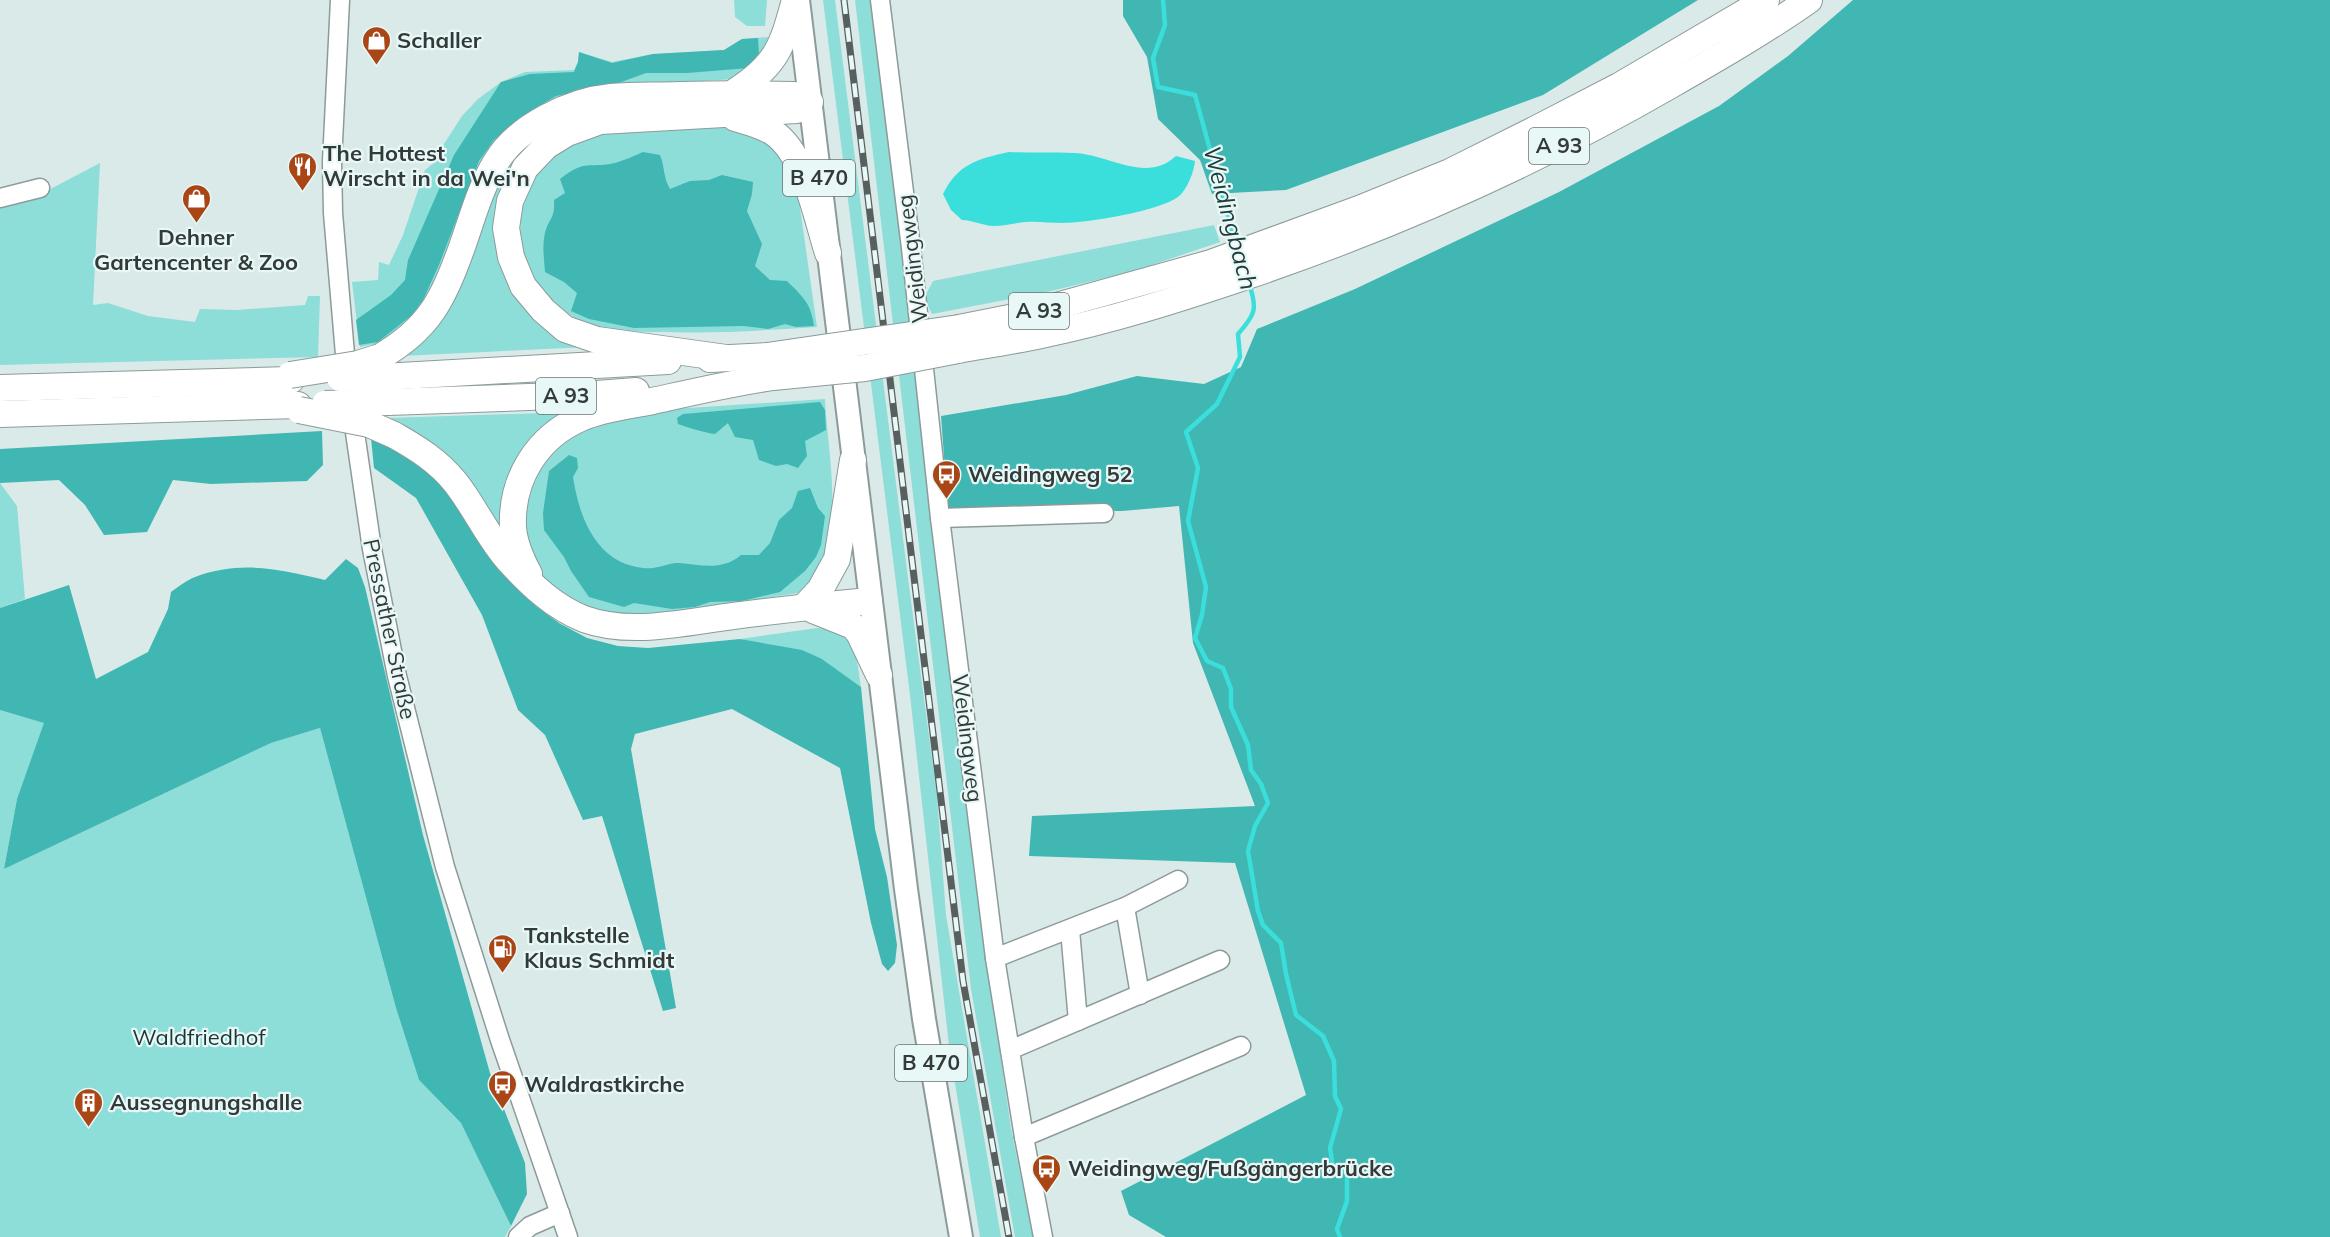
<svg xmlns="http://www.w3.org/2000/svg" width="2330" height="1237" viewBox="0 0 2330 1237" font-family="Mulish,sans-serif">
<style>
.green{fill:#8dddd9}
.forest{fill:#40b7b3}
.water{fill:#3adfdb}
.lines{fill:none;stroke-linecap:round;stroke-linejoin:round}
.stream{stroke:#3adfdb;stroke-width:4.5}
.minor-casing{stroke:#8c9b9a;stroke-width:21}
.major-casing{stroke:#8c9b9a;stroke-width:26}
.highway-casing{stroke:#8c9b9a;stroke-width:28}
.minor{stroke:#fff;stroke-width:18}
.major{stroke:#fff;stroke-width:22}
.highway{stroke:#fff;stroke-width:26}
.rail-casing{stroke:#58605f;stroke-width:7}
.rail{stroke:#e7f8f7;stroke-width:4.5;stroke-dasharray:14;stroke-linecap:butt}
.highway-bridge-casing{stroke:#8c9b9a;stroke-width:28;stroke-linecap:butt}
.highway-bridge{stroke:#fff;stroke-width:26}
.labels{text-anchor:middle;stroke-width:4.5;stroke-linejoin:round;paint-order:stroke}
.shield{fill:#e7f8f7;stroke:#697372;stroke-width:1.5}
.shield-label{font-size:21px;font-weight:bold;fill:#333a39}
.poi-label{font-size:22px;font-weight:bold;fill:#333a39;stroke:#e7f8f7;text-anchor:start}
.street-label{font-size:22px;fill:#333a39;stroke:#e7f8f7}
.park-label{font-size:22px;fill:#1c3635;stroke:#e7f8f7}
.water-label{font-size:24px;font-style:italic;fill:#223c3b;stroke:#e7f8f7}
</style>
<rect width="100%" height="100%" fill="#daeae9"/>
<g class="green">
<path d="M734 0H767L765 26H747L735 17Z"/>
<path d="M823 0H835L909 586 937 796 946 915 1001 1237H980L949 1046 910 695Z"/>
<path d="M855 0H870L938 540 987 965 1011 1128 1033 1237H1015L971 989Z"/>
<path d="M769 37 755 64 735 79 651 84 560 98 454 232 425 302 404 326 379 343 360 347 352 282 378 280 379 262 389 265 403 235 425 170 435 162 440 150 462 116 478 99 501 82 525 72 574 70 578 62 579 52 612 62 653 54 724 50 742 39Z"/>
<path d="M684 127H736L767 138 796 180 817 327C767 330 717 334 667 332 642 332 614 332 590 324 536 306 506 244 527 191 531 179 538 165 549 157 592 126 633 128 684 127Z"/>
<path d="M555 130 495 233 588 347 401 356 503 170 535 135Z"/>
<path d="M100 163 93 305 108 303 148 316 195 322 200 309 236 310 305 305 308 296H320L318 357 0 365V203L39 195Z"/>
<path d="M1214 225 1220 242 1134 271 1047 292 932 314 924 298 933 281Z"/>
<path d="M825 399C827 452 852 560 798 593L646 616 612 614 582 605 558 591 538 573 521 527 532 472 580 426 657 410Z"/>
<path d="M576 412 559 421 505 539 462 473 435 445 387 418Z"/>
<path d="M0 483 17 506 25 599 0 608Z"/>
<path d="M817 628C857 631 856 655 861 687L822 659 740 639Z"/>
<path d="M0 710 45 723 17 799 4 869 271 743 320 728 396 1008 419 1080 461 1123 511 1226 505 1237H0Z"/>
</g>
<g class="forest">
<path d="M1123 0H1698L1543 95 1286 190 1212 194 1200 160 1158 119 1147 57 1123 16Z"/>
<path d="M1853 0H2330V1237H1166L1129 1215 1121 1191 1306 1095 1235 863 1029 856 1032 816 1255 806 1193 643 1179 506 1122 511 948 510 941 416 1066 395 1137 376 1204 384 1241 367 1257 329 1355 289 1559 192 1719 106 1788 56Z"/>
<path d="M758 38 759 55 749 68 687 73H646L613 85 556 96 519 118 494 140 479 161 439 265 423 300 412 315 378 342 359 345 356 320 391 295 405 280 408 260 454 155 501 82 530 74 574 72 578 62 579 52 612 63 653 54 724 50 742 39Z"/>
<path d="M643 152 660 155C665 167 663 178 670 189L690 181 709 180 722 175 753 182 752 194 747 211 762 244 755 266 770 280 787 281C803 297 811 303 814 326L796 327 785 324 768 329 744 326 634 328 589 319 571 311 577 293 564 282 545 272C544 258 542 246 545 233 549 217 555 220 554 200L565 193 560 179C587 158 588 169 615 163 625 160 634 156 643 152Z"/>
<path d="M820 402 825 410 826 430 805 441 807 456 798 468 787 464 776 466 759 460 753 440 735 437 728 423 715 434C706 433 686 427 678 424L677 418 683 414Z"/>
<path d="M322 431 323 465 307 481 211 484 173 480 147 532 104 535 85 505 59 480 0 483V449Z"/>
<path d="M371 438 403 452 436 476 514 584 537 607 559 623 587 638 618 646 648 648 740 639 802 650 822 659 861 687 875 829 887 877 897 945 895 963 888 971 882 964 871 923 840 768 732 709 635 734 631 749 676 1008 663 1011 602 816 583 820 545 735 518 710 482 615 416 498 374 468Z"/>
<path d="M569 455 577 458 578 468 573 477C579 517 596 563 643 568 656 570 670 562 679 563 702 565 722 571 741 555H759L770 543 779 520 792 508 798 491 810 488 818 508 825 516 821 545 816 557 805 571 780 592 742 601 710 602 695 607 672 609 634 603 624 607 589 597 571 571 564 557 544 530 543 513 549 471Z"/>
<path d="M346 559 358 568 365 587 423 835 490 1073 525 1163 527 1194 511 1226 461 1123 419 1080 396 1008 320 728 271 743 4 869 17 799 44 723 0 710V608L69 585 96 679 148 652 168 609 171 592C178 587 187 580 195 577 241 560 279 569 325 580Z"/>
</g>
<path class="water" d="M1009 152C1031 153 1053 152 1074 153 1108 154 1146 184 1176 156L1195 161C1194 172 1187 190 1178 197 1159 211 1087 223 1062 223 1050 223 1038 221 1025 222 1015 223 1004 226 994 226 983 226 973 220 962 220L951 210 943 194C958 164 977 159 1009 152Z"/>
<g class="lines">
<g class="stream">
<path d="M1163 0 1165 25 1153 58 1158 87 1195 95 1236 245"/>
<path d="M1249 284C1258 309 1255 315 1238 334L1240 357 1217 404 1186 432 1198 468 1188 521 1206 587 1202 615 1195 638 1207 661 1223 668 1231 689V707L1248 745 1251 770 1261 784 1268 803 1255 826 1248 851 1258 911 1263 925 1281 943 1286 974 1296 1015 1323 1036 1334 1061 1335 1096 1341 1109 1330 1148 1333 1167 1347 1173V1201L1337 1229 1340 1237"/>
</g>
<defs>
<g id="minor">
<path d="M340 0 332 162 333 213 347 378"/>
<path d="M880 0 911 248 940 518 995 958 1024 1137 1043 1237"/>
<path d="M0 198 40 188"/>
<path d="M352 412 372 549 397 676 445 867 500 1040 568 1237"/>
<path d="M940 518 1104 513"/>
<path d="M1125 907 1140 995"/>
<path d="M1070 930 1078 1021"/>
<path d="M995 958 1125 907 1178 880"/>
<path d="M1010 1050 1220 960"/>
<path d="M1024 1137 1241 1046"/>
<path d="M518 1237 530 1226 560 1213"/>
</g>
<path id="major" d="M798 0 906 889 924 1019 961 1237"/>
<g id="highway">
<path d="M733 93C776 66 782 48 795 0"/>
<path d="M735 118C749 122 762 125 774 133 805 154 817 219 828 253"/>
<path d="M959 328 1024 315 1211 263 1359 209 1450 172 1536 129 1619 86 1766 0"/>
<path d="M958 350C986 345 1013 341 1041 335 1110 321 1179 299 1247 276 1394 226 1536 163 1671 85 1718 58 1765 31 1809 0"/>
<path d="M380 357C430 328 443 299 462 247 472 219 480 188 496 162 518 126 570 101 611 97 634 95 657 96 680 95 718 94 756 94 794 95L799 97"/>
<path d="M726 358 597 340 565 329 543 310 523 286 511 257 506 228 510 201 525 168 546 146 567 133 600 121 797 110 810 102"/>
<path d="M710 359 767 356"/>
<path d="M382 377 668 361"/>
<path d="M0 388 291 380"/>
<path d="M388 402 584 395 636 391"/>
<path d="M0 414 298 405"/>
<path d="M394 435C417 448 438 461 455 482 475 507 488 538 509 561 531 585 554 607 584 619 631 636 686 622 733 616 779 610 824 605 869 601"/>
<path d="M529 574C522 561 514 542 513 527 511 479 537 437 581 418 601 409 626 406 648 402 689 393 731 383 773 377"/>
<path d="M804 607 820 590 837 559 853 460"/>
<path d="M813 610 853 626 859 633 879 675"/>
</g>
</defs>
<use href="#minor" class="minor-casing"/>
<use href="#major" class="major-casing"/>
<use href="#highway" class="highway-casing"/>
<use href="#minor" class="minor"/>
<use href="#major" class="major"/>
<use href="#highway" class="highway"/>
<defs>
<path id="rail" d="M844 0 963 981 1009 1237"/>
</defs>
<use href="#rail" class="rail-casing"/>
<use href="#rail" class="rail"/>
<defs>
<g id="highway-bridge">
<path d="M767 356 959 328"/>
<path d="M290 375 358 364 380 357"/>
<path d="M773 377 865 368 958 350"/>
<path d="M340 378 382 377"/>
<path d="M325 404 388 402"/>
<path d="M299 410 369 424 394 435"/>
</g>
</defs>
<use href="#highway-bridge" class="highway-bridge-casing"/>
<use href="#highway-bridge" class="highway-bridge"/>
</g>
<defs>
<symbol id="shop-pin" viewBox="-11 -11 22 30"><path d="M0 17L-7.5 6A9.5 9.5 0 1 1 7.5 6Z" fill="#aa4616" stroke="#e7f8f7"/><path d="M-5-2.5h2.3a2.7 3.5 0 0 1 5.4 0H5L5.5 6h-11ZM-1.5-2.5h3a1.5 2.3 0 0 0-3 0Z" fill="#fff"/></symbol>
<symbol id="restaurant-pin" viewBox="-11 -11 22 30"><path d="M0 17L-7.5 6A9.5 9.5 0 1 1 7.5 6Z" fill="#aa4616" stroke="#e7f8f7"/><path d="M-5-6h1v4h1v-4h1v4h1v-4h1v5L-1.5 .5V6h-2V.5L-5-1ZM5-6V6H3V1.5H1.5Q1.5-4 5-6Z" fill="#fff"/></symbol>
<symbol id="bus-pin" viewBox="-11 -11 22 30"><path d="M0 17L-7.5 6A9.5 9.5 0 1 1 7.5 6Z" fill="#aa4616" stroke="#e7f8f7"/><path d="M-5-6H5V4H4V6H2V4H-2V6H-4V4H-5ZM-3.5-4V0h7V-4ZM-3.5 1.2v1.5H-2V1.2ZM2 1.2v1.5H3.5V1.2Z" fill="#fff"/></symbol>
<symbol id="fuel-pin" viewBox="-11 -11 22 30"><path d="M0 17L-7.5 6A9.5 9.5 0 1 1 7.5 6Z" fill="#aa4616" stroke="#e7f8f7"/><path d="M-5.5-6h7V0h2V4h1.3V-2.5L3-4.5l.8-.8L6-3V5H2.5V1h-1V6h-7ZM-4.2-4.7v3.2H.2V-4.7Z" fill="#fff"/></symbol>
<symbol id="building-pin" viewBox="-11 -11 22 30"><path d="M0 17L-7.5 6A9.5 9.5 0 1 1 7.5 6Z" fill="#aa4616" stroke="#e7f8f7"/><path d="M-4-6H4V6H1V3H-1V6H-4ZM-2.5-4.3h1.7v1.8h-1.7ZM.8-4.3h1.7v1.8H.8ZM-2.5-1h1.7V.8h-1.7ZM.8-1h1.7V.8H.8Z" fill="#fff"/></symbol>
</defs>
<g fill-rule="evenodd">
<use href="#shop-pin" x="360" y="24" width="33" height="45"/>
<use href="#restaurant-pin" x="286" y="150" width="33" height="45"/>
<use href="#shop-pin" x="180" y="182" width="33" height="45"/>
<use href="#bus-pin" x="930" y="458" width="33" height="45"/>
<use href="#fuel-pin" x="486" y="932" width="33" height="45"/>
<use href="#bus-pin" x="486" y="1068" width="33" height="45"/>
<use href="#building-pin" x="72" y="1086" width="33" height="45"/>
<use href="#bus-pin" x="1030" y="1152" width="33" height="45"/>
</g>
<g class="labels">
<g class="shield">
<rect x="1529" y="128" width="60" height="36" rx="4.5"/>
<rect x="783" y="160" width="72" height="36" rx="4.5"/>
<rect x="1009" y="293" width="60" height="36" rx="4.5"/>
<rect x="536" y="378" width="60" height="36" rx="4.5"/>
<rect x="895" y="1045" width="72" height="36" rx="4.5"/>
</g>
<g class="shield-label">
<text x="1559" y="153">A 93</text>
<text x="819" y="185">B 470</text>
<text x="1039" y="318">A 93</text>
<text x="566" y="403">A 93</text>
<text x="931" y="1070">B 470</text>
</g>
<g class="poi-label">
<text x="397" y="48">Schaller</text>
<text x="323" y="161">The Hottest<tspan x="323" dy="25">Wirscht in da Wei'n</tspan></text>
<text x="196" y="245" text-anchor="middle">Dehner<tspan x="196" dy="25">Gartencenter &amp; Zoo</tspan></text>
<text x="968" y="482">Weidingweg 52</text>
<text x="524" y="943">Tankstelle<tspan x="524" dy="25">Klaus Schmidt</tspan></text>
<text x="524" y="1092">Waldrastkirche</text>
<text x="110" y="1110">Aussegnungshalle</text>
<text x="1068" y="1176">Weidingweg/Fußgängerbrücke</text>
</g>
<g class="street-label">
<text transform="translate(912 259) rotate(-97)" y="8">Weidingweg</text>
<text transform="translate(390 629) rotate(78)" y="8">Pressather Straße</text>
<text transform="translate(968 738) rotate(83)" y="8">Weidingweg</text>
</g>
<g class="park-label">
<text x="199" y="1045">Waldfriedhof</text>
</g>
<g class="water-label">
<text transform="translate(1230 218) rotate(75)" y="8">Weidingbach</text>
</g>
</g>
</svg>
